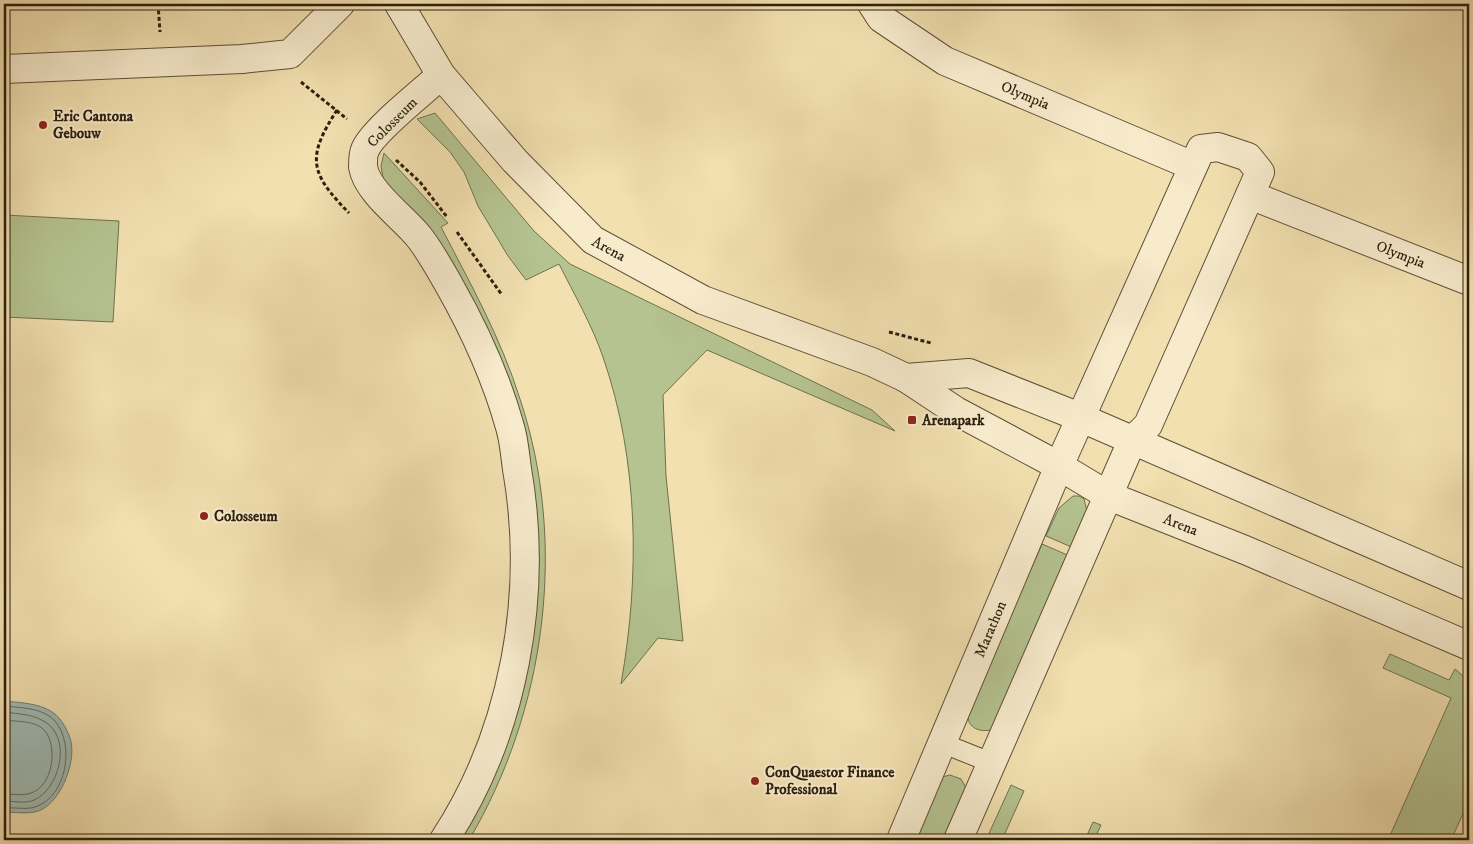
<svg xmlns="http://www.w3.org/2000/svg" width="1473" height="844" viewBox="0 0 1473 844" font-family="'IM FELL DW Pica',serif">
<style>
.green{fill:#b4c390;stroke:#70714e}
.water{fill:#9fbbb5;stroke:#717d72}
.lines{fill:none;stroke-linecap:round;stroke-linejoin:round}
.shore{stroke:#666d61;stroke-width:1}
.lane-casing{stroke:#5e4f36;stroke-width:21}
.street-casing{stroke:#5e4f36;stroke-width:30}
.path{stroke:#2c1f0d;stroke-width:3;stroke-dasharray:4 2.5;stroke-linecap:butt}
.lane{stroke:#f7ebcc;stroke-width:19}
.street{stroke:#f7ebcc;stroke-width:28}
.poi-dot{fill:#8f2418;stroke:#f7ebcc;stroke-width:2}
.labels{text-anchor:middle;stroke-width:4;stroke-linejoin:round;paint-order:stroke}
.street-label{font-size:15px;fill:#2c1f0d;stroke:#f7ebcc}
.poi-label{font-size:15px;font-weight:bold;fill:#2c1f0d;stroke:#f7ebcc;text-anchor:start}
</style>
<rect width="100%" height="100%" fill="#f2e0b0"/>
<filter id="stains"><feTurbulence type="fractalNoise" baseFrequency=".004" numOctaves="4"/><feColorMatrix values="0 0 0 0 .2 0 0 0 0 .09 0 0 0 0 .02 0 0 0 .5 -.17"/></filter>
<radialGradient id="worn" r=".72"><stop offset=".6" stop-color="#630" stop-opacity="0"/><stop offset="1" stop-color="#630" stop-opacity=".3"/></radialGradient>
<g class="green">
<path d="M435 113 534 231 570 264 872 410 895 431 707 350 663 395 666 476 683 641 658 638 621 684C640 576 639 461 603 357 592 325 574 294 559 264L526 280 508 256 478 206 464 172 450 152 417 119Z"/>
<path d="M384 153 448 223 441 227C470 283 501 338 520 399 568 543 546 710 469 840H459L488 783 528 461 383 178 381 166Z"/>
<path d="M4 215 119 221 113 322 4 317Z"/>
<path d="M1073 496H1079L1084 499 1088 515 1076 549 1046 536 1059 508Z"/>
<path d="M1042 544 1072 557 991 730C975 733 964 724 969 708Z"/>
<path d="M1390 654 1449 680 1455 669 1469 681V801L1451 840H1388L1451 698 1383 668Z"/>
<path d="M950 775 961 779 966 788 947 840H911L942 777Z"/>
<path d="M1011 785 1024 791 1002 840H986Z"/>
<path d="M1093 822 1101 825 1094 840H1085Z"/>
</g>
<path class="water" d="M4 701C22 703 46 703 59 718 63 722 70 735 71 742 76 764 59 807 35 812 25 814 13 812 4 812Z"/>
<g class="lines">
<g class="shore">
<path d="M4 706C20 708 42 707 55 721 75 744 67 797 35 807 26 810 13 807 4 808"/>
<path d="M4 712C19 714 35 714 48 724 71 742 59 789 34 800 26 804 13 801 4 801"/>
<path d="M4 720C17 722 36 720 45 731 58 747 53 786 31 793 24 796 12 794 4 794"/>
</g>
<defs>
<path id="lane" d="M942 743 992 763"/>
<g id="street">
<path id="s1" d="M399 4 441 75 515 161 593 240 703 300 872 362 906 378 956 411 1059 466 1109 496 1245 550 1469 646"/>
<path id="s2" d="M872 4 881 18 945 61 1193 166"/>
<path d="M4 69 242 59 290 54 340 4"/>
<path d="M441 75C424 91 372 131 365 150 363 154 363 163 363 167 367 192 404 218 419 237 430 251 440 269 449 285 474 329 496 377 510 427 514 440 515 455 517 469 539 595 514 733 444 840"/>
<path id="s3" d="M1250 195 1469 281"/>
<path d="M906 378 969 373 1072 414 1469 586"/>
<path id="s4" d="M901 840 1059 466 1201 149 1218 147 1248 157 1260 172 1148 425 1132 441 958 840"/>
</g>
</defs>
<use href="#lane" class="lane-casing"/>
<use href="#street" class="street-casing"/>
<g class="path">
<path d="M158 4 160 32"/>
<path d="M301 82 347 119"/>
<path d="M337 110C306 158 310 173 349 213"/>
<path d="M396 160 420 182 447 217"/>
<path d="M457 232 502 295"/>
<path d="M889 332 931 343"/>
</g>
<use href="#lane" class="lane"/>
<use href="#street" class="street"/>
</g>
<g class="poi-dot">
<circle cx="43" cy="125" r="5"/>
<rect x="907" y="415" width="10" height="10" rx="2.5"/>
<circle cx="204" cy="516" r="5"/>
<circle cx="755" cy="781" r="5"/>
</g>
<g class="labels">
<g class="street-label">
<text dy="5" stroke="none"><textPath href="#s2" startOffset="181">Olympia</textPath></text>
<text transform="translate(392 122) rotate(-45)" y="5">Colosseum</text>
<text dy="5" stroke="none"><textPath href="#s1" startOffset="325">Arena</textPath></text>
<text dy="5" stroke="none"><textPath href="#s3" startOffset="162">Olympia</textPath></text>
<text dy="5" stroke="none"><textPath href="#s1" startOffset="962">Arena</textPath></text>
<text dy="5" stroke="none"><textPath href="#s4" startOffset="229">Marathon</textPath></text>
</g>
<g class="poi-label">
<text x="53" y="121">Eric Cantona<tspan x="53" dy="17">Gebouw</tspan></text>
<text x="922" y="425">Arenapark</text>
<text x="214" y="521">Colosseum</text>
<text x="765" y="777">ConQuaestor Finance<tspan x="765" dy="17">Professional</tspan></text>
</g>
</g>
<rect width="1473" height="844" fill="none" stroke="#f2e0b0" stroke-width="20"/>
<rect x="5" y="5" width="1463" height="834" fill="none" stroke="#2c1f0d" stroke-width="2.5"/>
<rect x="10" y="10" width="1453" height="824" fill="none" stroke="#2c1f0d"/>
<rect width="100%" height="100%" filter="url(#stains)"/>
<rect width="100%" height="100%" fill="url(#worn)"/>
</svg>
